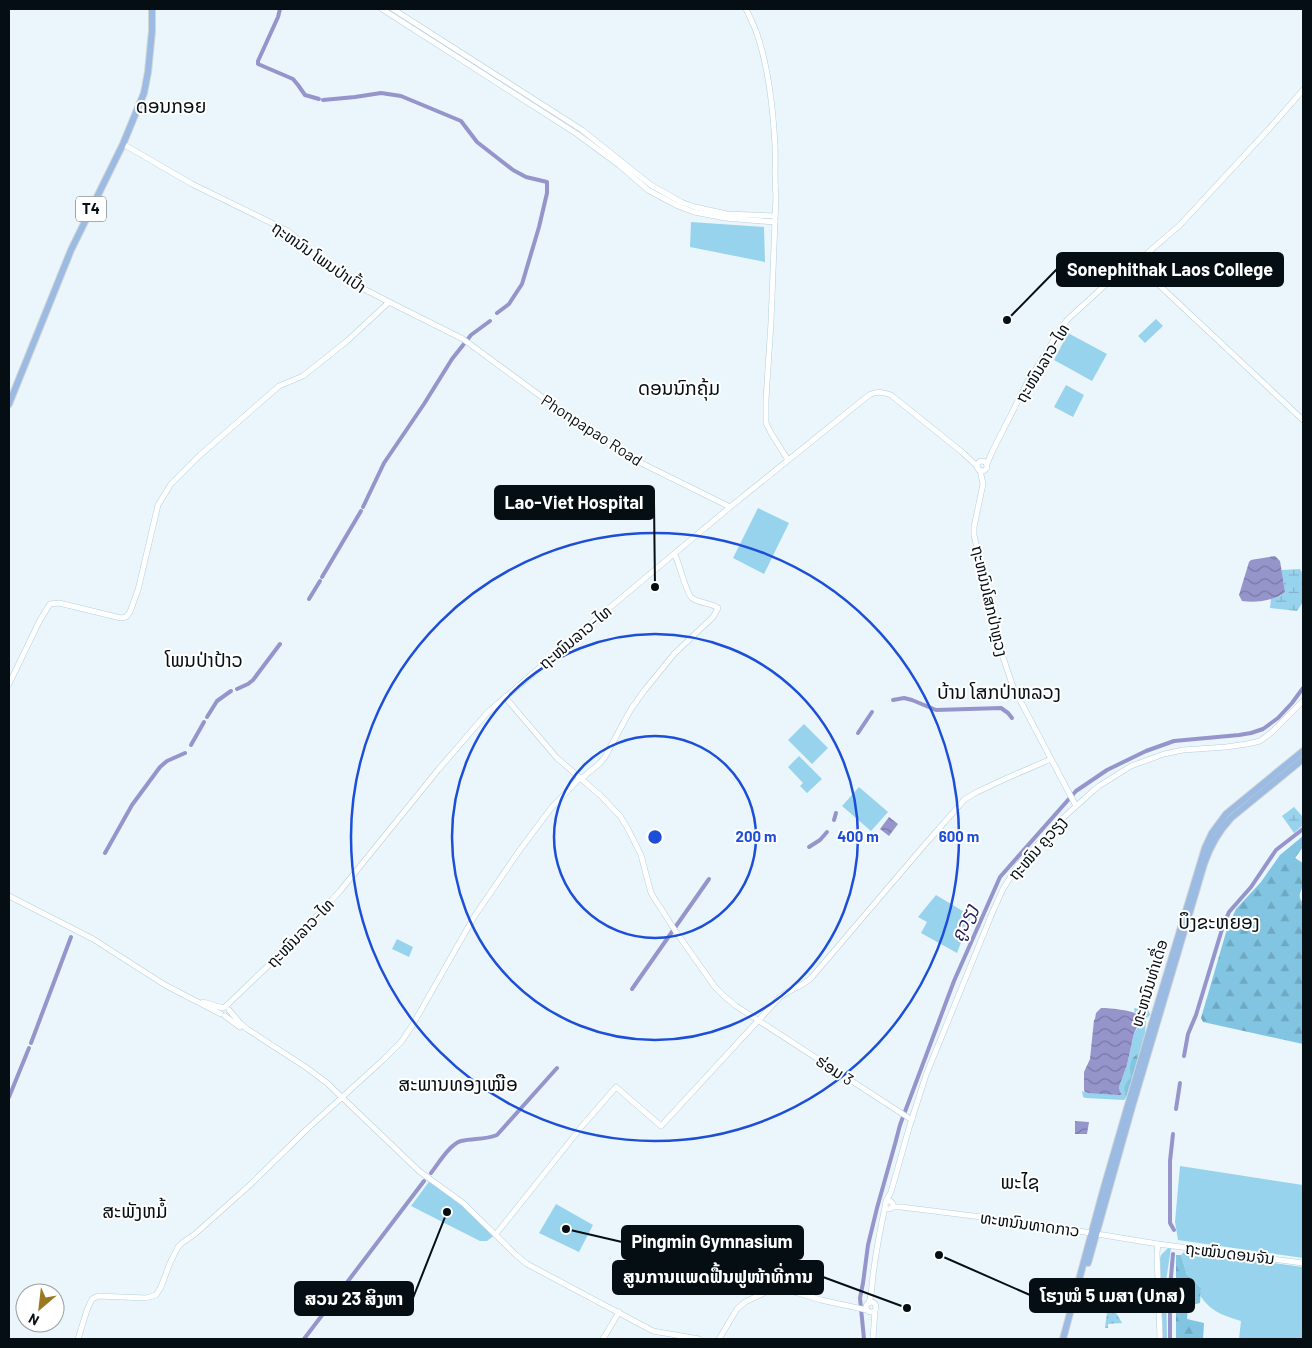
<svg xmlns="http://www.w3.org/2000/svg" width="1312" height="1348" viewBox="0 0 1312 1348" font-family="Barlow,'Noto Sans Lao',sans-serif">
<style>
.green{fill:#98d3ed}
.forest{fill:url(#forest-firs)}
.wetland{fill:url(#wetland-marsh)}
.garden{fill:url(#garden-dots)}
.water{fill:url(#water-waves)}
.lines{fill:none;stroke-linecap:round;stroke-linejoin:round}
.canal{stroke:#9595cc;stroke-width:4}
.tertiary-casing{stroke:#b3d0de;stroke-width:6}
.primary-casing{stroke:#d2d4d5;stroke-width:8}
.tertiary{stroke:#fff;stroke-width:5}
.primary{stroke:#9bbbe3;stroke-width:6}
.ring{fill:none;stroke:#1d4ed8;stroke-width:2.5}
.labels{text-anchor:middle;stroke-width:4;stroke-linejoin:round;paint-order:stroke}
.shield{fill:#fff;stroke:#50575a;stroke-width:1}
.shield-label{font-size:15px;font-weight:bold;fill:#050f13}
.street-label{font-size:16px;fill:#050f13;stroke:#fff}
.water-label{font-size:18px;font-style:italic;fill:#292061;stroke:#fff}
.quarter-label{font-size:19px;fill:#050f13;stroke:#fff}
.centre{fill:#1d4ed8;stroke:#fff;stroke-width:2.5}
.ring-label{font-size:15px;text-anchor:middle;font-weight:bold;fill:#1d4ed8;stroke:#fff;stroke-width:4;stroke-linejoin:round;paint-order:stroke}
.leader{fill:none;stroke:#050f13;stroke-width:2}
.callout-dot{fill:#050f13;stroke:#fff;stroke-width:2}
.callout{fill:#050f13;stroke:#050f13;stroke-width:2}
.callout-label{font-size:18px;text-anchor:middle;font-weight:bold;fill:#fff}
</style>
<defs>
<pattern id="forest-firs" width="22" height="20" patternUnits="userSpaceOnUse" patternTransform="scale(1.25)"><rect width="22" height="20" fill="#81c5e2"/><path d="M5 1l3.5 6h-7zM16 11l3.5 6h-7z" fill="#6ea8c1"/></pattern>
<pattern id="wetland-marsh" width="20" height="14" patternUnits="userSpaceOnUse" patternTransform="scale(1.25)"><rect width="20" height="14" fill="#98d3ed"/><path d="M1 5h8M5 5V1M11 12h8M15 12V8" fill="none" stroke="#82b4ca"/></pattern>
<pattern id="garden-dots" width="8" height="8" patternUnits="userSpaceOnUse" patternTransform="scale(1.25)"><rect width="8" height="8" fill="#98d3ed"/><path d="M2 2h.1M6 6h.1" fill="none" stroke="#82b4ca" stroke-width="1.8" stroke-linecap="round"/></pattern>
<pattern id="water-waves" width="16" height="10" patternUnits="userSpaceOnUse" patternTransform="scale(1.25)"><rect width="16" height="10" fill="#9595cc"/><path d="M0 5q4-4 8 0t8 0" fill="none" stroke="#7878a4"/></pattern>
</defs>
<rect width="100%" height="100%" fill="#eaf6fb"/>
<g class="green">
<path d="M691 222 764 227 765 262 690 247Z"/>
<path d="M1156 319 1163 326 1145 343 1138 336Z"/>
<path d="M1068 333 1107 354 1092 381 1054 360Z"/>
<path d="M1066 385 1084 395 1073 417 1054 407Z"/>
<path d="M758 508 789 523 764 574 733 558Z"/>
<path d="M804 724 828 748 812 764 788 740Z"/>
<path d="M799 756 822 779 807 793 800 786 803 783 788 767Z"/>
<path d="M859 787 888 812 871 831 842 806Z"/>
<path d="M936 895 971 916 957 953 921 933 927 922 918 917Z"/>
<path d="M397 939 413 947 409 957 392 949Z"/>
<path d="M1134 1008 1148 1010 1149 1011 1150 1015 1146 1019 1145 1036 1139 1056 1135 1055 1133 1059 1131 1076 1124 1091 1126 1098 1124 1100 1086 1098 1083 1097 1082 1091 1088 1093H1122L1120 1092 1119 1087 1127 1065 1134 1033 1137 1029 1140 1016 1135 1013Z"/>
<path d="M1180 1166 1303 1185V1258L1178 1240 1175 1222Z"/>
<path d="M431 1179 446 1190 496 1234 487 1241H480L411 1206Z"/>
<path d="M556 1204 593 1225 579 1252 539 1233Z"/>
<path d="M1169 1247 1171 1248 1166 1281 1167 1339H1163L1160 1259 1161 1255Z"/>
<path d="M1185 1251 1303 1267V1339H1239L1241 1321C1223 1315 1213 1313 1201 1297V1288L1187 1275 1181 1255Z"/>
</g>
<g class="forest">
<path d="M1303 836V847L1295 858 1303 863C1303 869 1305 878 1303 884 1302 892 1296 895 1303 903V1044L1203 1022 1201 1018 1227 929 1236 909 1261 882 1280 855Z"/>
<path d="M1137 1054 1139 1056 1126 1098C1122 1086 1125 1086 1131 1076 1129 1067 1130 1059 1137 1054Z"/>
<path d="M1176 1255H1181L1187 1275 1201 1288 1200 1303 1188 1306 1187 1319 1204 1323 1203 1339H1176Z"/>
</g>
<g class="wetland">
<path d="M1300 569 1303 574V602L1297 611 1270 608 1271 599 1280 596 1285 592 1281 570Z"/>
<path d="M1294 807 1303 817V825L1294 833 1282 816Z"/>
</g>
<path class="garden" d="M1115 1311 1122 1323 1108 1324V1328H1105L1107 1312Z"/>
<g class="water">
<path d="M1275 556 1280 561 1285 592C1275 601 1255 603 1242 601L1239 595 1249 562 1251 560Z"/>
<path d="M889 817 898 824 889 836 880 829Z"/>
<path d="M1101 1008C1113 1008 1129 1010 1140 1015V1022L1134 1033 1127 1065 1119 1087 1120 1092 1122 1094 1120 1095 1088 1093 1085 1092 1084 1090V1072L1090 1059 1094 1020 1095 1019 1096 1013Z"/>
<path d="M1075 1121 1089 1122 1087 1134H1075Z"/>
</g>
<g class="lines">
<g class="canal">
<path d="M280 9 278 17 258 61V64L293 79 298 85 305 95 319 99"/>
<path d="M323 100 355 97 381 93 401 96 461 121 477 142 513 170 526 177 547 182V193L539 227 522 284 509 304 497 313"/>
<path d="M363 507 384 463 424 404 452 359 471 335 490 321"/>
<path d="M322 577 361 511"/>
<path d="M309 599 320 581"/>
<path d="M237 689 248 684 253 680 280 644"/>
<path d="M893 700 904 698 912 700 936 710 1001 708 1008 713 1012 718"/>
<path d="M207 717 217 701 231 691"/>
<path d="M858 733 872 712"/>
<path d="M191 745 204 722"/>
<path d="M834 820 836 813"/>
<path d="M809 847 820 840 827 832"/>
<path d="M105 853 132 805 160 767 167 761 185 753"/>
<path d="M632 989 709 879"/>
<path d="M31 1043 71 937"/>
<path d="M1184 1056 1188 1034 1196 1015 1223 926 1229 912 1251 887 1276 850 1303 829"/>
<path d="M9 1097 29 1048"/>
<path d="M1176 1109 1180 1083"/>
<path d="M1173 1134 1170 1161V1223L1174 1230"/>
<path d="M431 1173C438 1164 450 1144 461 1141 474 1138 484 1140 497 1135L557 1068"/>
<path d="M304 1339 424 1181"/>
<path d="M864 1339 860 1298 863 1283 868 1245 877 1208 895 1144 900 1125 954 981 1000 877 1076 791 1107 770 1146 751 1174 741 1239 735 1251 733 1263 729 1278 718 1292 703 1303 688"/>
<path d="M1170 1339V1288L1173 1254"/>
</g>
<defs>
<g id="tertiary">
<path d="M382 9 577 134 619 165 648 190 678 206 694 212 725 218 775 222"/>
<path d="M393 9 582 130 651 185 681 202 695 207 727 214 775 216"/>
<path d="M746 9C750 17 754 25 757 34 769 69 773 108 775 145 776 162 774 178 776 195L771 322 766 399V423L771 433 788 460"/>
<path d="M123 144 192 184 288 231 343 278 389 302 463 339 561 411 627 456 730 507"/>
<circle cx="1134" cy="265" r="4.5"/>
<path d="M1137 262 1180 225 1268 130 1303 90"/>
<path d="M1138 268 1159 285 1303 420"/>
<circle cx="982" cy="466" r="5"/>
<path d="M987 464 992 452 1026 385 1058 333 1067 320 1079 309 1114 277 1131 267"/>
<path d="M980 470 983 484 974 527V535L992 613 996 636 1013 687 1076 806"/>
<path d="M9 684 40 620 50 604 59 603 121 618 126 617 130 612 138 590 158 505 171 484 199 456 279 386 303 376 347 341 389 302"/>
<path d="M505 697 557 758 601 796 620 816 627 827 641 855 651 893 676 932 715 987 724 996 736 1006 912 1120"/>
<path d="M581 779 600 763 605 757 631 709 644 691 674 654 713 617 718 608C710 602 700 604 692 598 687 595 679 564 676 557L674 554"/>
<path d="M9 896 93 939 165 985 221 1014"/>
<path d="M203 1002 223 1008"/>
<path d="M225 1007 294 941 340 891 438 770 487 713 595 620 730 507 869 395C877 391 883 392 891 395L962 452 977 466"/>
<path d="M229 1010 240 1023 247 1029 307 1068 327 1083 419 1171 463 1203 515 1254 527 1264 653 1331 699 1339"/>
<path d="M225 1016 240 1027"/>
<circle cx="889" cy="1205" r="4"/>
<path d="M886 1201 891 1192 909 1128 926 1075 993 911 1003 889 1018 865 1063 818 1093 791 1099 786 1131 766 1164 754 1183 750 1226 747 1247 744 1260 741 1272 732 1303 701"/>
<path d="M892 1207H901L1030 1223 1158 1244 1303 1263"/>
<path d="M496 1234 583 1125 616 1087 661 1126 779 998C789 989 803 987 812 977L921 849 965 799 977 792 1007 778 1051 759"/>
<path d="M1158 1244 1157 1253 1160 1339"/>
<circle cx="871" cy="1307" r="5"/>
<path d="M869 1303C872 1293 872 1285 873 1275 876 1252 880 1230 885 1207"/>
<path d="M78 1339 87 1310 92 1299 98 1296 146 1298 156 1295 161 1287 170 1263 178 1247 182 1243 195 1234 251 1184 306 1130 383 1060 401 1042 412 1026 474 917 519 851 552 807 580 778"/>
<path d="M603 1339 619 1312"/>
<path d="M719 1339 737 1309 745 1302 768 1291 781 1289 798 1293 821 1300 867 1310"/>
<path d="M873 1339 875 1310"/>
</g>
<g id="primary">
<path d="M9 404 71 250 123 144 144 93 148 72 152 31V9"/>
<path d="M1088 1263 1132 1107 1204 864C1210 846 1218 832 1231 818L1303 759"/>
<path d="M1063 1339 1103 1191 1146 1043 1205 848 1212 833 1226 814 1303 751"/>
</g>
</defs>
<use href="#tertiary" class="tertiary-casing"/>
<use href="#primary" class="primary-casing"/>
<use href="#tertiary" class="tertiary"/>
<use href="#primary" class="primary"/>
</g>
<g class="ring">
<circle cx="655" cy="837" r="101"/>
<circle cx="655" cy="837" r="203"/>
<circle cx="655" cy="837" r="304"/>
</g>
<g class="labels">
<rect class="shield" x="76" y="196.5" width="30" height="25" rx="4"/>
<g class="shield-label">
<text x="91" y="214">T4</text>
</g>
<g class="street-label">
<text transform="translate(319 257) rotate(35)" y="6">ຖະຫນົນ ໂພນປ່າເປົ້າ</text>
<text transform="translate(1042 363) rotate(-59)" y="6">ຖະໜົນລາວ-ໄທ</text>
<text transform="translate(592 430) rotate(33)" y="6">Phonpapao Road</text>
<text transform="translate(990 601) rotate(77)" y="6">ຖະຫນົນໂສກປ່າຫຼວງ</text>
<text transform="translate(575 637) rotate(-40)" y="6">ຖະໜົນລາວ-ໄທ</text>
<text transform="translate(1037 848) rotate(-49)" y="6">ຖະໜົນ ຄູວຽງ</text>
<text transform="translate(300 933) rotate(-46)" y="6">ຖະໜົນລາວ-ໄທ</text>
<text transform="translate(1149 983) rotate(-73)" y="6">ທະຫນົນທ່າເດື່ອ</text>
<text transform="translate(835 1070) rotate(33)" y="6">ຮ່ອມ 3</text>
<text transform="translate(1030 1224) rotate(8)" y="6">ທະຫນົນທາດກາວ</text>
<text transform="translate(1230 1253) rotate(7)" y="6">ຖະໝົນດອນຈັນ</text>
</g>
<g class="water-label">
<text transform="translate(964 923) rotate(-66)" y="6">ຄູວຽງ</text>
</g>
<g class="quarter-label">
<text x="171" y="113">ດອນກອຍ</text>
<text x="679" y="395">ດອນນົກຄຸ້ມ</text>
<text x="204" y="667">ໂພນປ່າປ້າວ</text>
<text x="999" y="699">ບ້ານ ໂສກປ່າຫລວງ</text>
<text x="1219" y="929">ບຶງຂະຫຍອງ</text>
<text x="458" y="1091">ສະພານທອງເໝືອ</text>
<text x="1020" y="1189">ພະໄຊ</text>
<text x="135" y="1218">ສະພັງຫມໍ້</text>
</g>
</g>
<circle cx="655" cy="837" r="8" class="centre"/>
<g class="ring-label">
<text x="756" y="842">200 m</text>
<text x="858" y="842">400 m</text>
<text x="959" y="842">600 m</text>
</g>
<path class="leader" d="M1007 320L1057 269M655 587L654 502M566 1229L622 1242M907 1308L823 1277M939 1255L1030 1295M447 1212L413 1298"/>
<g class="callout-dot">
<circle cx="1007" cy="320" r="5"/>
<circle cx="655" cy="587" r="5"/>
<circle cx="566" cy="1229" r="5"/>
<circle cx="907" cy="1308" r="5"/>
<circle cx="939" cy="1255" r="5"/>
<circle cx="447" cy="1212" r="5"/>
</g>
<g class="callout">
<rect x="1057" y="253" width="226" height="33" rx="5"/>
<rect x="495" y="486" width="159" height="33" rx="5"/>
<rect x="622" y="1226" width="181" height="33" rx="5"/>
<rect x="613" y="1261" width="210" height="33" rx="5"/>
<rect x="1030" y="1279" width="164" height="33" rx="5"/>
<rect x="295" y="1282" width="118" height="33" rx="5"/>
</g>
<g class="callout-label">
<text x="1170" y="276">Sonephithak Laos College</text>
<text x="574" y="509">Lao-Viet Hospital</text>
<text x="712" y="1248">Pingmin Gymnasium</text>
<text x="718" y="1283">ສູນການແພດຟື້ນຟູໜ້າທີ່ການ</text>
<text x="1112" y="1302">ໂຮງໝໍ 5 ເມສາ (ປກສ)</text>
<text x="354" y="1305">ສວນ 23 ສິງຫາ</text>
</g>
<rect width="1312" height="1348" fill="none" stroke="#050f13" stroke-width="20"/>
<g transform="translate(40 1308) rotate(208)"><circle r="24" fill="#ffffff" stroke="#9b9fa1"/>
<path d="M0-4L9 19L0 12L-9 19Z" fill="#9b7722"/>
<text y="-8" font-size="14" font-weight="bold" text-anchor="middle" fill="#050f13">N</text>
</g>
</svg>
